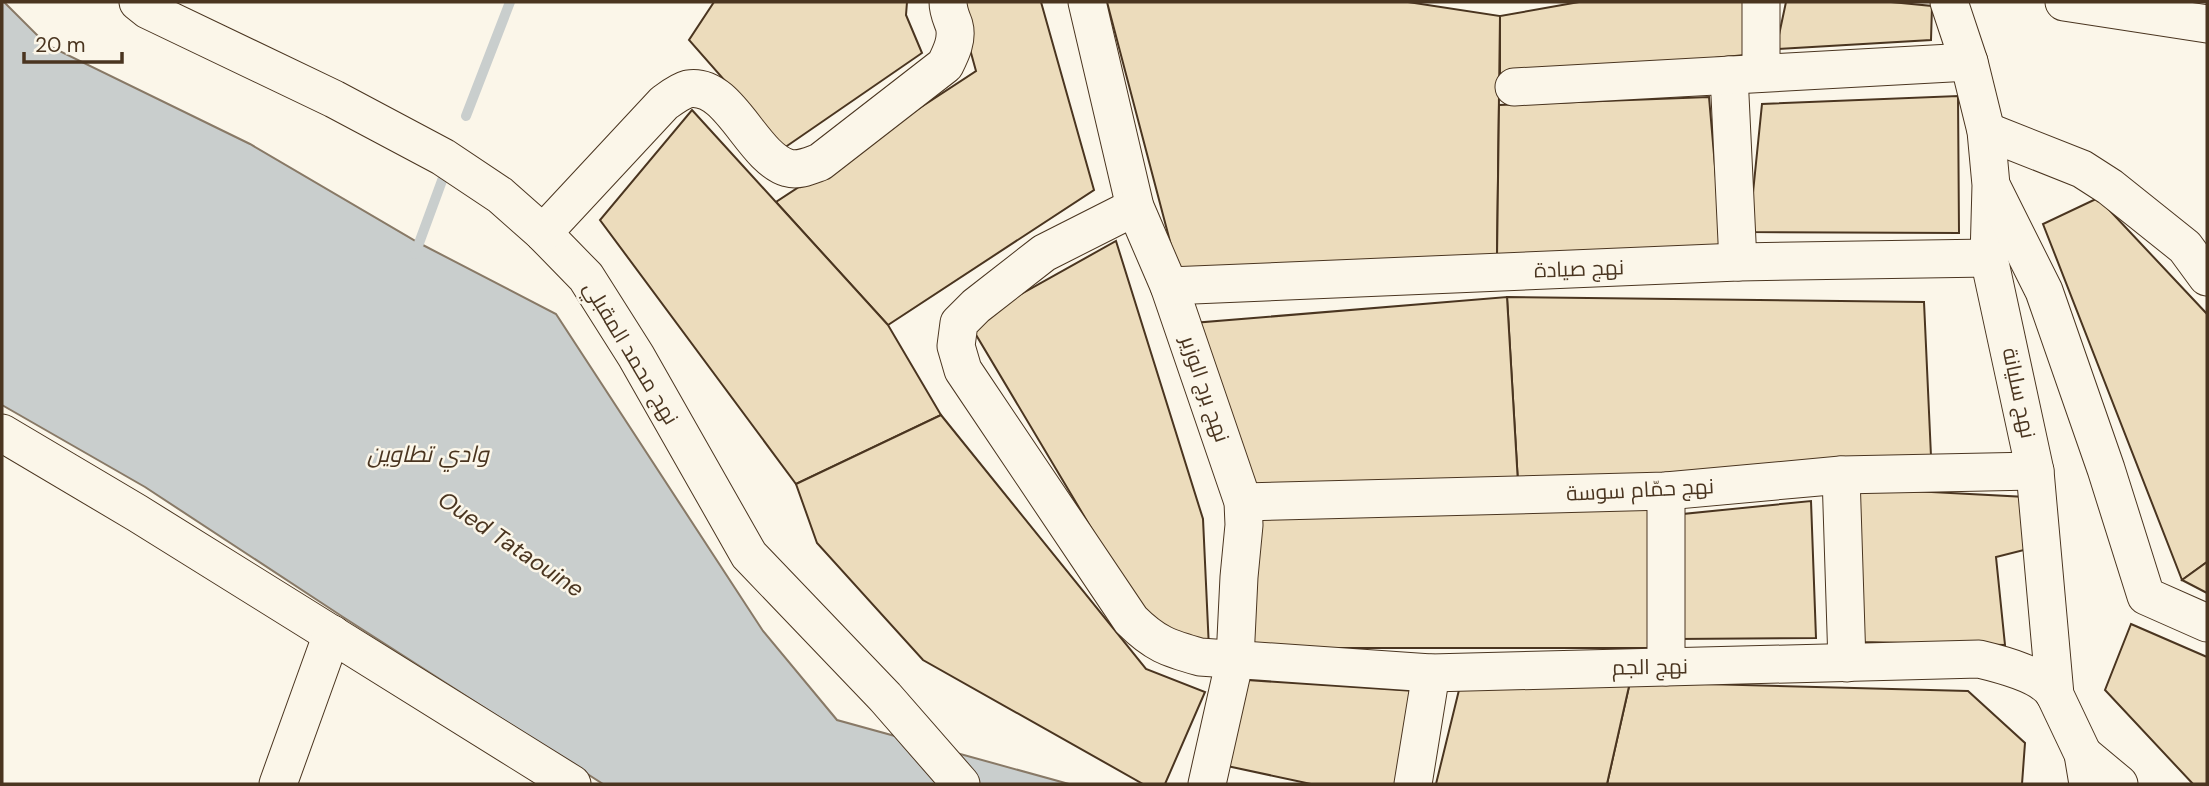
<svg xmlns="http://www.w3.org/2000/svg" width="2209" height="786" viewBox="0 0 2209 786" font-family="'DM Sans',Cairo,sans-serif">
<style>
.water{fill:#c9cecd;stroke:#887966;stroke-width:2}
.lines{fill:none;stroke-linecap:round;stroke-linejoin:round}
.stream{stroke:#c9cecd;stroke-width:10}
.building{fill:#ecdcbc;stroke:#4a3520;stroke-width:2}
.minor-casing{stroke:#4a3520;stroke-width:39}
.minor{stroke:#fbf6e9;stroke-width:37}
.labels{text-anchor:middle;stroke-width:5;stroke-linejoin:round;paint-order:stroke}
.street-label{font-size:21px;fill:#4a3520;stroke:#fbf6e9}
.water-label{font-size:23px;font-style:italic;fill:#4a3520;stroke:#fbf6e9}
</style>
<rect width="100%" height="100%" fill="#fbf6e9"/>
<path class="water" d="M2 2H4L47 45 250 144 419 243 556 314 763 631 837 720 1069 784H603L343 617 145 487 2 405Z"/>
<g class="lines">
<g class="stream">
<path d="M466 116 510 2"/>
<path d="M415 254 447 167"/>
</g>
</g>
<g class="building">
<path d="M714 2H907L906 15 922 53 784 148 689 40Z"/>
<path d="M957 2H1041L1094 190 888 325 776 202 976 71Z"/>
<path d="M1107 2H1408L1500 16 1497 257 1177 268Z"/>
<path d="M1579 2H1750L1755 54 1500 79V16Z"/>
<path d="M1786 2H1891L1932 6 1931 40 1776 49Z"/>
<path d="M1958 96 1959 233 1749 232 1762 104Z"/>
<path d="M1709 97 1722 247 1497 257 1499 105Z"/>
<path d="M692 110 888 325 941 415 796 484 600 220Z"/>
<path d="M2098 198 2207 314V562L2182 580 2043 224Z"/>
<path d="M1116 241 1203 519 1209 649 1149 625 969 323Z"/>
<path d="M1507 297 1924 302 1931 456 1518 483Z"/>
<path d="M1507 297 1518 483 1244 487 1193 323Z"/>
<path d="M941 415 1146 669 1205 692 1165 784H1143L923 660 817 543 796 484Z"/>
<path d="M1856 488 2026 497 2028 549 1996 557 2005 645 1860 642Z"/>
<path d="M1811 501 1816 638 1675 639 1683 514Z"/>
<path d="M1654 503 1653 648H1247L1246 505Z"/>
<path d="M2207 562V593L2182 580Z"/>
<path d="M2131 624 2207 657V784H2193L2105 690Z"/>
<path d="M1247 680 1415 691 1399 784H1311L1227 766Z"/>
<path d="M1630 682 1968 691 2025 743 2022 784H1607Z"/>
<path d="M1630 682 1607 784H1436L1459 690Z"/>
</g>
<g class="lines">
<defs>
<g id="minor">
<path d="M138 2 148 10 334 99 443 157 500 195 543 233 586 277 636 356 749 555 885 697 961 784"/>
<path d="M1087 2 1135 207 1169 286 1243 502 1244 525 1239 577 1235 659 1207 784"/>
<path d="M1949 2 1969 62 1986 131 1991 185 1989 258 2035 471 2055 695 2083 754 2088 784"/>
<path d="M2064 2 2207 24"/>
<path d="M1761 73V2"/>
<path d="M1729 75 1738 262"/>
<path d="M1514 87 1969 62"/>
<path d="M1986 131 2082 169 2110 187 2185 247 2207 277"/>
<path d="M1993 189 2044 291 2106 469 2146 596 2207 623"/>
<path d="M1135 207 1044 253 976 306 959 323 956 346 963 370 1131 620C1155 644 1168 648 1200 657L1431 673 1979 659C2000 664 2044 675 2055 695"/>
<path d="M543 233 664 103C671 98 680 91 688 89 730 82 751 157 788 168 799 171 809 166 820 162L945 65C951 53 958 39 954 25 951 17 948 11 948 2"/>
<path d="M1169 286 1738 262 1989 258"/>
<path d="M2 433 137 513 572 784"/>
<path d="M1841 475 1847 663"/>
<path d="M1243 502 1666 491 1841 475 2035 471"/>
<path d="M1666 667V491"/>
<path d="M2083 754 2119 784"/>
<path d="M278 784 332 634"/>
<path d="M1413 784 1431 673"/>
</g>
</defs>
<use href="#minor" class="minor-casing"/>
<use href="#minor" class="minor"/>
</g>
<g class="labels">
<g class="street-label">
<text transform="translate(1579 269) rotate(-2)" y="7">نهج صيادة</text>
<text transform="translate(631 353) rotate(59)" y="7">نهج محمد المقبلي</text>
<text transform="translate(1205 389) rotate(71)" y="7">نهج برج الوزير</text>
<text transform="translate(2019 393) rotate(78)" y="7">نهج سليانة</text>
<text transform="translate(1640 490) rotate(-3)" y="7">نهج حمّام سوسة</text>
<text transform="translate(1650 667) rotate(-1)" y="7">نهج الجم</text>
</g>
<g class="water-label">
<text x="428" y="462">وادي تطاوين</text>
<text transform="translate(511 544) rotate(34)" y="8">Oued Tataouine</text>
</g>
</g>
<rect width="2209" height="786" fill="none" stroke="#4a3520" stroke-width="7"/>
<path d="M24 52v10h98v-10" fill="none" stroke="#4a3520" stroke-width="3.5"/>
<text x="35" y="52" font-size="21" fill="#4a3520" stroke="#fbf6e9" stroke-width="5" paint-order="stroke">20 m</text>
</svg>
